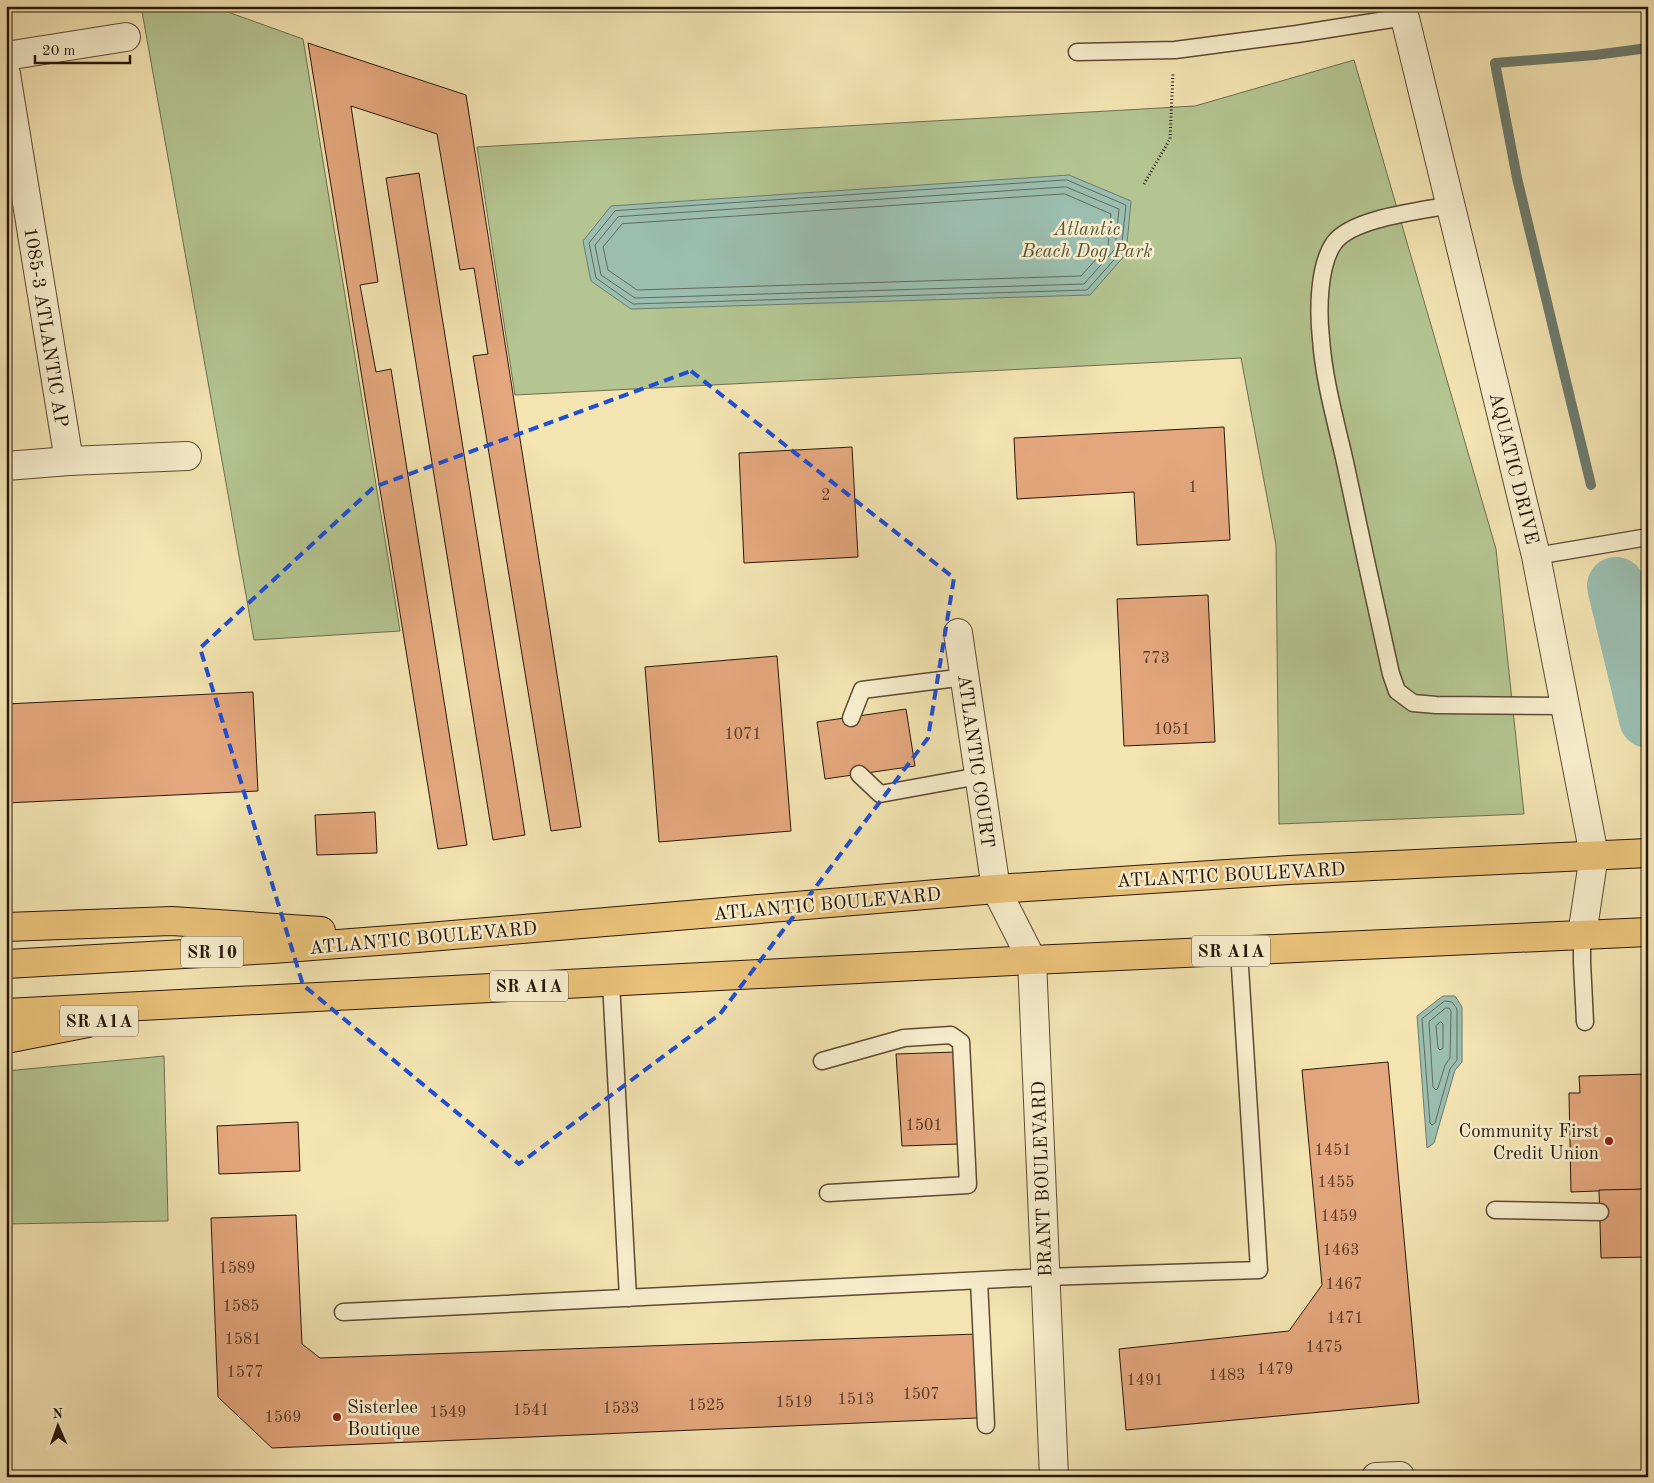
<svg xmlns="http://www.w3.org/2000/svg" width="1654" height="1483" viewBox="0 0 1654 1483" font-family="'Old Standard TT',serif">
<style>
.green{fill:#b4c591;stroke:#6e6e4e}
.water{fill:#9bbeb0;stroke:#6d7b6e}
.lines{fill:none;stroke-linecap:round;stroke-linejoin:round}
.shore{stroke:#626a5d;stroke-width:1}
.stream{stroke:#6d7b6e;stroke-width:10}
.river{stroke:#9bbeb0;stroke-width:58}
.building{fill:#e4a77d;stroke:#28170a}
.lane-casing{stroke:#5b4a34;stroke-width:19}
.street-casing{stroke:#5b4a34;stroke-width:30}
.highway-casing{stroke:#28170a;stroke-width:30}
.path{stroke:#28170a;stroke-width:3;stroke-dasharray:1 2.5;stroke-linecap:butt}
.lane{stroke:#f7edcd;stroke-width:16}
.street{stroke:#f7edcd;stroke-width:28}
.highway{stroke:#eac279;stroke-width:28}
.marked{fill:none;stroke:#1d4ed8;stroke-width:4;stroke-dasharray:10 6;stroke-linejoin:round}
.poi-dot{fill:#8f2418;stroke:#f7edcd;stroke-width:2}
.labels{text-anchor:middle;stroke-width:5;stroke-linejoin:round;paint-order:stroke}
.number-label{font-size:16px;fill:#573b27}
.shield{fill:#f7edcd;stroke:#665744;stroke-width:1}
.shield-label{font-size:18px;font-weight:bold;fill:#28170a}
.park-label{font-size:19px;font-style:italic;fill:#595439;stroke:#f7edcd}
.street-label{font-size:19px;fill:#28170a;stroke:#f7edcd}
.poi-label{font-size:19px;fill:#28170a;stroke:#f7edcd;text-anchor:end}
</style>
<rect width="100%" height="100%" fill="#f3e4b2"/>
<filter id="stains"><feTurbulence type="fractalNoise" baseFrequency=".004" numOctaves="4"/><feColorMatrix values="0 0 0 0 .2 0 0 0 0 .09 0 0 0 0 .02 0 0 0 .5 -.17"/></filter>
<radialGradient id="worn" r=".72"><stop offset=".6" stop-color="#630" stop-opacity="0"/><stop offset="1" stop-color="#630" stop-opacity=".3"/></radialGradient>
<g class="green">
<path d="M141 6H211L303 39 400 631 254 640Z"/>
<path d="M1354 60 1496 549 1524 814 1279 824 1276 545 1241 358 515 395 477 147 1195 106Z"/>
<path d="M164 1056 168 1221 6 1224V1071Z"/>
</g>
<g class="water">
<path d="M1069 175 1131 201 1126 254 1090 295 631 309 591 281 583 241 611 206Z"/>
<path d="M1443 996H1455L1462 1007V1062L1455 1070 1434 1143 1427 1148 1417 1016Z"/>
</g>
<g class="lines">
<g class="shore">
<path d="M1067 180 1126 205 1121 252 1087 290 633 304 596 278 589 243 615 211Z"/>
<path d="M1066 187 1119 209 1115 249 1084 284 635 298 601 275 595 245 618 217Z"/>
<path d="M1065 194 1111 214 1108 246 1081 276 637 290 608 270 603 247 622 224Z"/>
<path d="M1445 1001 1452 1002 1457 1009V1060L1450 1069 1435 1123 1432 1125 1430 1123 1422 1019Z"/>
<path d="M1446 1008H1449L1451 1011 1450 1058 1445 1065 1438 1088 1436 1090 1433 1087 1429 1022Z"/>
<path d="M1441 1022 1443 1024V1048L1440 1050 1438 1048 1436 1026Z"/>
</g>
<path class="stream" d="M1591 485 1517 178 1495 63 1595 55 1648 48"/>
<path class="river" d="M1616 586 1648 719"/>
</g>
<g class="building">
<path d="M308 43 466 95 581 827 551 831 473 356 488 354 474 268 460 270 437 134 351 106 378 282 360 285 376 372 391 369 467 845 438 849Z"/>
<path d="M419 173 525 835 493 840 386 178Z"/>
<path d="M1224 427 1230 540 1137 545 1134 492 1017 499 1014 438Z"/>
<path d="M852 447 858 557 744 563 739 453Z"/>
<path d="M1208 595 1215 742 1124 746 1117 599Z"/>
<path d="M777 656 791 831 659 842 645 667Z"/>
<path d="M253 692 258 791 6 803V704Z"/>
<path d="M906 709 915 766 825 779 817 722Z"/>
<path d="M375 812 377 853 317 855 315 815Z"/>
<path d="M956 1052 959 1144 902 1146 896 1054Z"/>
<path d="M1388 1062 1419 1403 1126 1430 1119 1349 1289 1331 1322 1285 1302 1070Z"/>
<path d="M1648 1074V1189L1571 1192 1569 1093H1580L1579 1076Z"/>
<path d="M298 1122 300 1171 219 1174 217 1126Z"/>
<path d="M1648 1189V1257L1601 1258 1599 1190Z"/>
<path d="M296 1215 302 1344 320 1358 977 1334V1418L272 1448 218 1397 211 1218Z"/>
</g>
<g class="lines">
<defs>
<g id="lane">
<path d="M1077 52 1175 50 1297 34 1405 17"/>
<path d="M1451 205C1420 211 1352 218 1334 243 1318 266 1318 312 1321 339 1324 381 1336 422 1345 462 1360 533 1375 603 1391 674L1397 691 1413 703 1436 705 1565 706"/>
<path d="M1536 556 1648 537"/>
<path d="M851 718 862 690 965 677"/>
<path d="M859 774 880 794 979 776"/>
<path d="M1582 935V962L1585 1022"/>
<path d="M611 982 628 1298"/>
<path d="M822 1061 904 1038 951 1035 961 1042 968 1185 828 1193"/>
<path d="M1495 1210 1600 1212"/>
<path d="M979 1281 986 1425"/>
<path d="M343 1312 1045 1277 1259 1270 1239 951"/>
</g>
<g id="street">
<path d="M1402 6 1536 556 1594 855 1582 935"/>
<path d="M6 56 126 37"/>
<path d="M6 74 69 461"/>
<path d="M6 466 69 461 187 456"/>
<path d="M958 633 996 889 1032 960 1054 1477"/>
<path d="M1376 1477 1400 1476"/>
</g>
<g id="highway">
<path d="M6 927 172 921 321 931"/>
<path d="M6 964 273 949 417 938 996 889 1289 870 1648 853"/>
<path d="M6 1013 1032 960 1648 932"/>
<path d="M6 1039 88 1023"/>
</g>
</defs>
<use href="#lane" class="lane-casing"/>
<use href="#street" class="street-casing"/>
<use href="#highway" class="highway-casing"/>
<path class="path" d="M1144 184 1170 139 1173 73"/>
<use href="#lane" class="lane"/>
<use href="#street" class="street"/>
<use href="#highway" class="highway"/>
</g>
<path class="marked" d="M691 371 954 578 928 738 720 1014 519 1164 303 985 200 648 374 487Z"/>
<g class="poi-dot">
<circle cx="1609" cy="1141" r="5"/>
<circle cx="337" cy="1417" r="5"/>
</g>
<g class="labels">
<g class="number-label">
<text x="1193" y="492">1</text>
<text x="826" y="500">2</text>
<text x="1156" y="663">773</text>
<text x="1172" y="734">1051</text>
<text x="743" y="739">1071</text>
<text x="924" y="1130">1501</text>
<text x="1333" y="1155">1451</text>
<text x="1336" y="1187">1455</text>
<text x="1339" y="1221">1459</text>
<text x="1341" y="1255">1463</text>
<text x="237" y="1273">1589</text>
<text x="1344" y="1289">1467</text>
<text x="241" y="1311">1585</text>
<text x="1345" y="1323">1471</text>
<text x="243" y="1344">1581</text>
<text x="1324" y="1352">1475</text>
<text x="1275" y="1374">1479</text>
<text x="245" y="1377">1577</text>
<text x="1227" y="1380">1483</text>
<text x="1145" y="1385">1491</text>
<text x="921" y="1399">1507</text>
<text x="856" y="1404">1513</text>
<text x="794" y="1407">1519</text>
<text x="706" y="1410">1525</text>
<text x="621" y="1413">1533</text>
<text x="531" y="1415">1541</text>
<text x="448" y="1417">1549</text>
<text x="283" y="1422">1569</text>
</g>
<g class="shield">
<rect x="1192" y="935.5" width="78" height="31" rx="4"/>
<rect x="181" y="936.5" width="62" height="31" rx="4"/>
<rect x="490" y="970.5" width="78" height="31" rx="4"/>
<rect x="60" y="1005.5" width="78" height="31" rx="4"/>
</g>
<g class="shield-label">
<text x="1231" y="957">SR A1A</text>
<text x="212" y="958">SR 10</text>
<text x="529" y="992">SR A1A</text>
<text x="99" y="1027">SR A1A</text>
</g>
<g class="park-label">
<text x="1087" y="235">Atlantic<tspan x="1087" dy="22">Beach Dog Park</tspan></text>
</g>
<g class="street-label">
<text transform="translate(47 327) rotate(81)" y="7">1085-3 ATLANTIC AP</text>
<text transform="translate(1515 468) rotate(76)" y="7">AQUATIC DRIVE</text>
<text transform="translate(977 761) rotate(82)" y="7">ATLANTIC COURT</text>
<text transform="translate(1231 874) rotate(-3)" y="7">ATLANTIC BOULEVARD</text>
<text transform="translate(827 903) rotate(-5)" y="7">ATLANTIC BOULEVARD</text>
<text transform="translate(423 937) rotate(-5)" y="7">ATLANTIC BOULEVARD</text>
<text transform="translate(1041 1179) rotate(-92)" y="7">BRANT BOULEVARD</text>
</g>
<g class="poi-label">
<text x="1599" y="1137">Community First<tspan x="1599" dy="22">Credit Union</tspan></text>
<text x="347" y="1413" text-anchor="start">Sisterlee<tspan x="347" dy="22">Boutique</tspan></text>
</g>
</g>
<rect width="1654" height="1483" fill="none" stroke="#f3e4b2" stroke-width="25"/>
<rect x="8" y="8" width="1639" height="1468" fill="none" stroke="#28170a" stroke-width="2.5"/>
<rect x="12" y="12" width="1629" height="1458" fill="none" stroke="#28170a"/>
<g transform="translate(58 1426) rotate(358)" stroke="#f7edcd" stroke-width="4" paint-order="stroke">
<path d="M0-4L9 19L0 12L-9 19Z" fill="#28170a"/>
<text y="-8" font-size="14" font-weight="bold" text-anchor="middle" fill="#28170a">N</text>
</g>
<path d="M35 55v8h95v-8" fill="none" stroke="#28170a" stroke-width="2.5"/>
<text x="42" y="55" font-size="15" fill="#28170a" stroke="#f7edcd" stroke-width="4" paint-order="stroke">20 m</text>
<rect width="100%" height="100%" filter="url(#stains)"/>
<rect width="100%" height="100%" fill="url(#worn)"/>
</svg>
